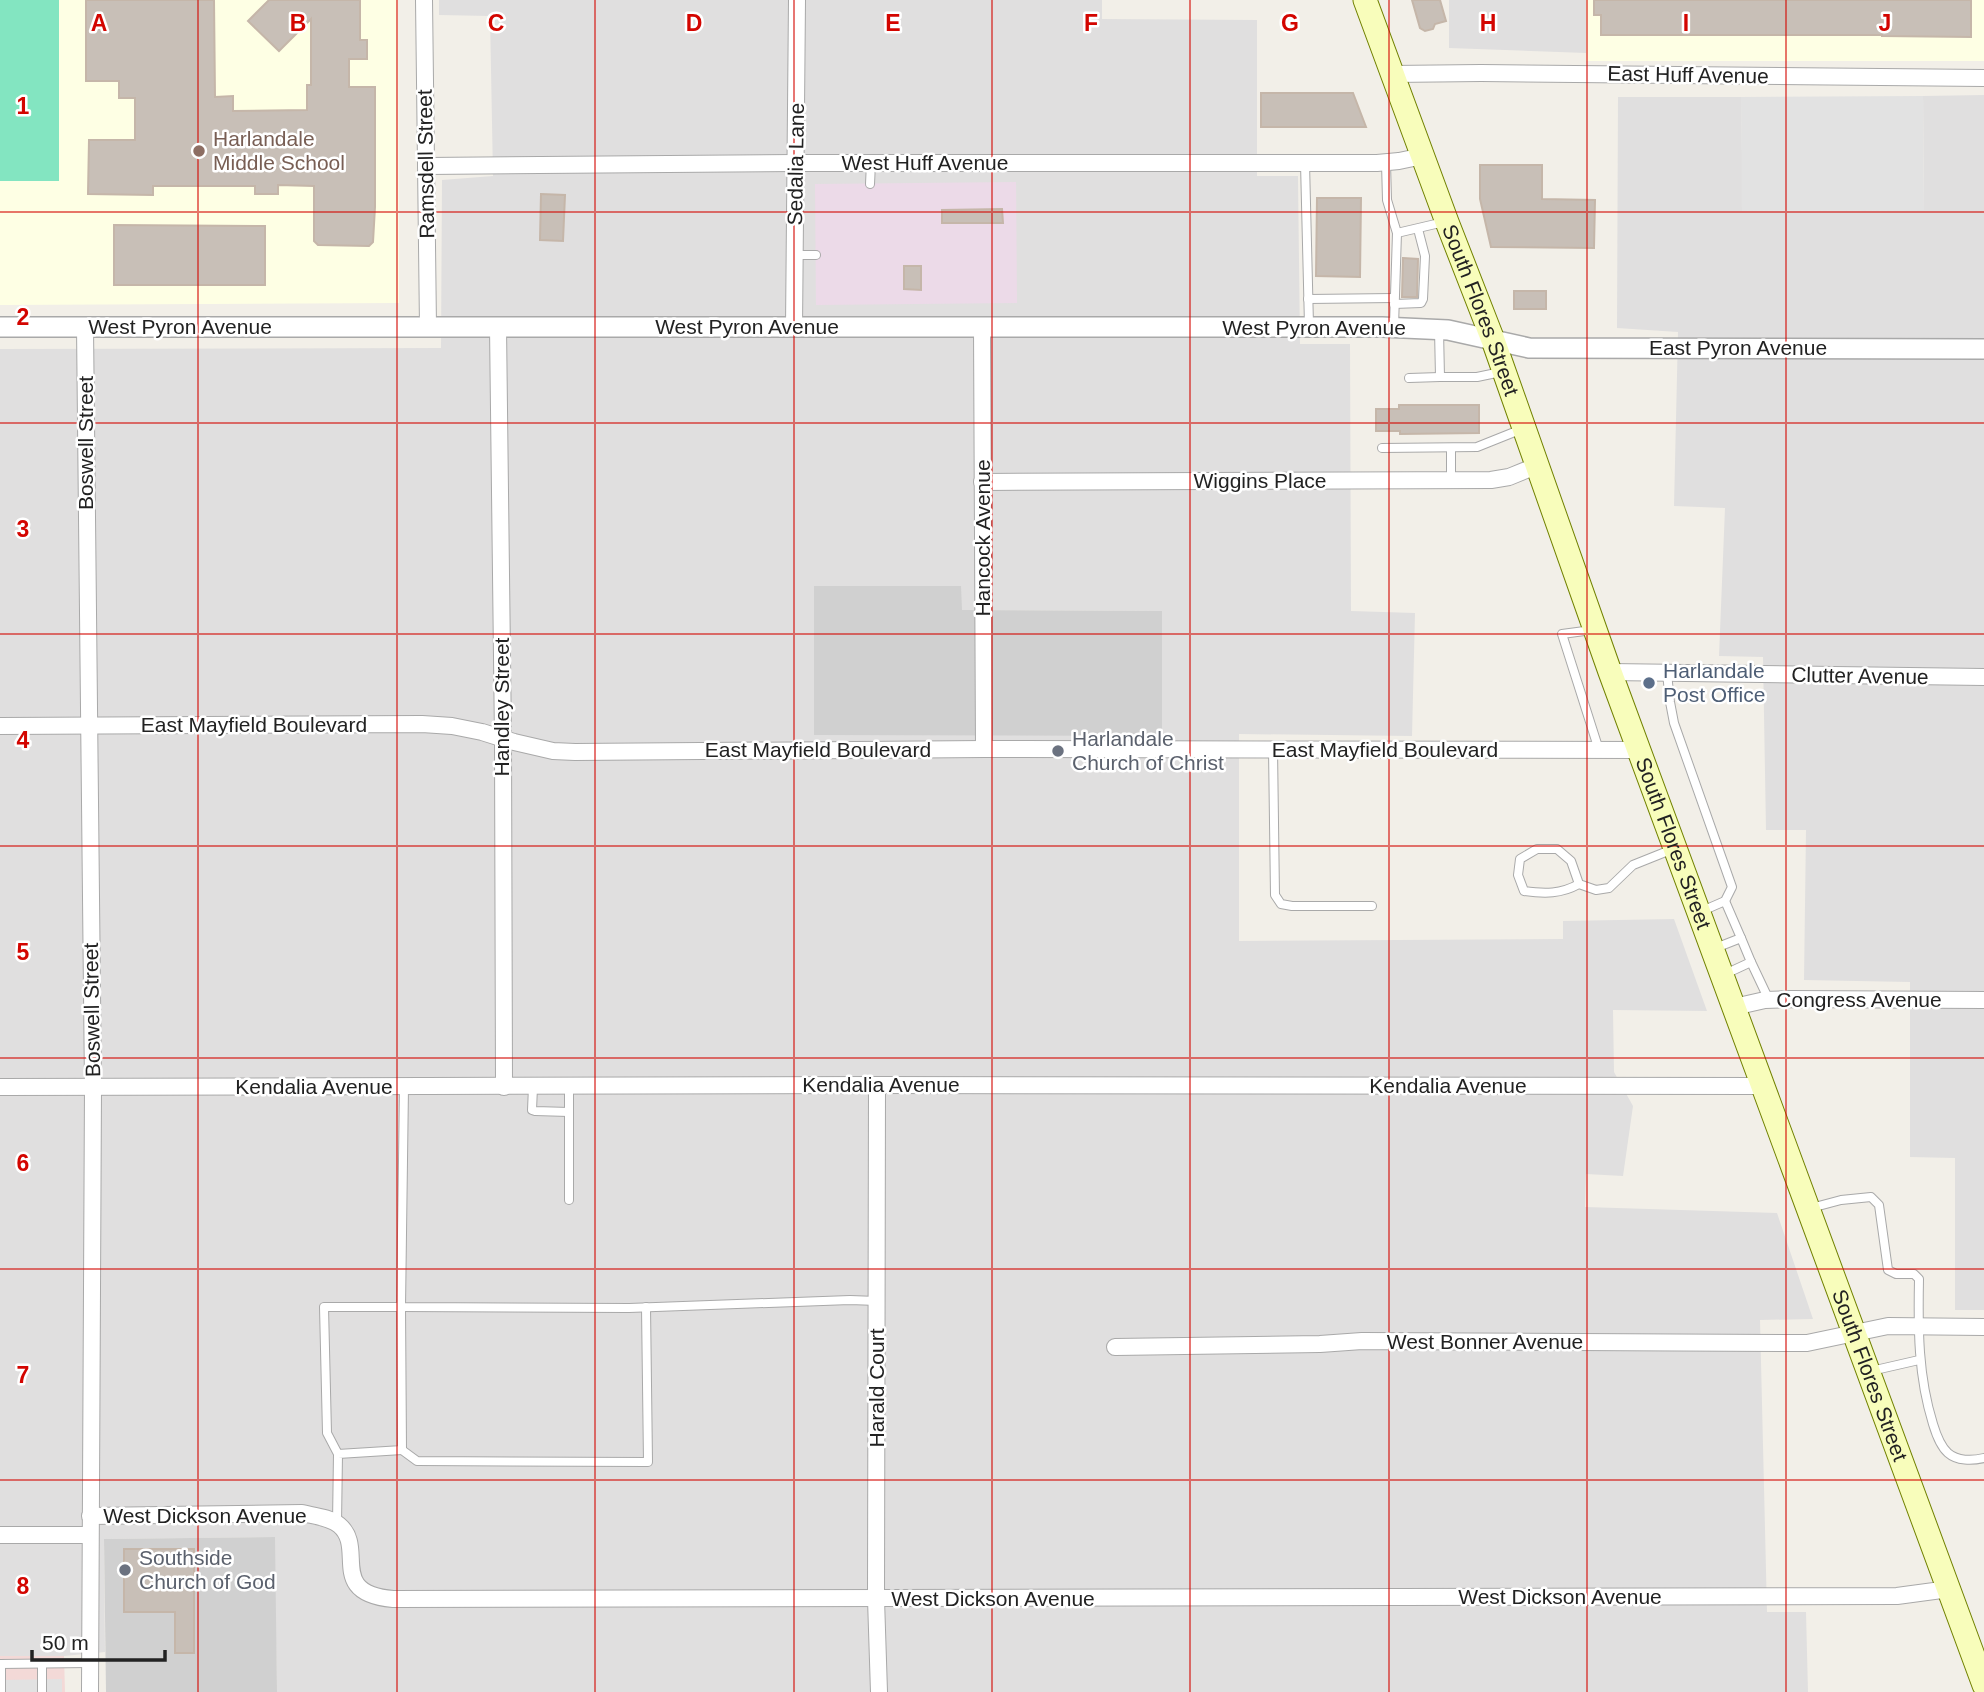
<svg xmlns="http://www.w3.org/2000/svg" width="1984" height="1692" viewBox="0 0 1984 1692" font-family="Arial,sans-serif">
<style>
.residential{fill:#e0dfdf;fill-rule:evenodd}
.commercial{fill:#f3d9d7}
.industrial{fill:#ecdae8}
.education{fill:#feffe4}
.religious{fill:#d0d0d0}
.pitch{fill:#83e5c1}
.parking{fill:#e2e2e2}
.building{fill:#c8bfb7;stroke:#c5b6a9;stroke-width:2}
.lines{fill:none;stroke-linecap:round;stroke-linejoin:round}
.service-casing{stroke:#a9a9a9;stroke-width:10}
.minor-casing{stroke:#a9a9a9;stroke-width:18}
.tertiary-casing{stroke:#a9a9a9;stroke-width:22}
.secondary-casing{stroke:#718100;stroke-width:25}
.service{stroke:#fff;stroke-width:8}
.minor{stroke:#fff;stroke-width:16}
.tertiary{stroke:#fff;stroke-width:19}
.secondary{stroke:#f8fdbb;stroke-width:23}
.grid{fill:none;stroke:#d30500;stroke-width:2;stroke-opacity:0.55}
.education-dot{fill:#8d6e63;stroke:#fff;stroke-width:2.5}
.service-dot{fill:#5c6f8a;stroke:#fff;stroke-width:2.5}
.worship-dot{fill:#6b7280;stroke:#fff;stroke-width:2.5}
.labels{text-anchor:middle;stroke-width:5;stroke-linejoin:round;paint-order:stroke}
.street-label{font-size:21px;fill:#222;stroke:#fff}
.education-label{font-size:21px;fill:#785e54;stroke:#fff;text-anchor:start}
.service-label{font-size:21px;fill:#4e5e75;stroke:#fff;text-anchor:start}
.worship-label{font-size:21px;fill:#5b616d;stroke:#fff;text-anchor:start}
.grid-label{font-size:23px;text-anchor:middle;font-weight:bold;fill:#d30500;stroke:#fff;stroke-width:5;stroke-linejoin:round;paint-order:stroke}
</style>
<rect width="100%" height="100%" fill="#f2efe8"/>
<g class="residential">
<path d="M439 0H1102V19L1257 20V176H1298L1300 344H1350L1351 611 1415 613 1412 736 1239 734V941L1563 939V921L1674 919 1707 1011 1613 1010 1614 1072 1633 1106 1623 1176 1586 1174 1585 1207 1777 1213 1813 1319 1760 1320 1767 1612H1806L1808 1692H277L274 1537 104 1539 105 1652 64 1656H0V349L441 348 442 180 493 176 490 16 439 15ZM961 587V610L1162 611 814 735Z"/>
<path d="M1449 0H1586V53L1449 48Z"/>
<path d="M1984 95V1310H1955V1158L1910 1157V982L1804 980 1806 830H1766L1763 657 1719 656 1725 508 1674 506 1678 332 1617 328 1618 97H1741L1743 211 1924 210 1923 96Z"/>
</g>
<path class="commercial" d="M0 1656H64L65 1692H0Z"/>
<path class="industrial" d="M1016 182 1017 303 816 305 815 184Z"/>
<g class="education">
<path d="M0 0H398L399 303 0 305Z"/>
<rect x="1586" y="0" width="398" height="61"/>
</g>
<g class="religious">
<path d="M814 586H961L962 610 1162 611V736L814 735Z"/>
<path d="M275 1537 277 1692H106L104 1539Z"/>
</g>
<rect class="pitch" x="0" y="0" width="59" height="181"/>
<g class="parking">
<path d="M1923 96 1924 210 1742 211 1741 97Z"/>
<path d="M62 1679V1692H0V1680Z"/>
</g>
<g class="building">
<path d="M86 0H214L215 97 233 96V111L307 110V85H311V19L279 51 248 21 269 0H360V40H367V59H349V87H375V207L373 242 369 246 318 245 314 241V186L278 185V194H255V186H153V195L88 194 89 140H135V98H119V81H86Z"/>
<path d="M1412 0H1440L1446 21 1435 24 1433 29 1425 31 1420 28Z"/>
<path d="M1594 0H1971V37L1882 36V35H1601V15H1594Z"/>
<path d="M1261 93H1353L1366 127H1261Z"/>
<path d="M1480 165H1542V199L1595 200 1594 248 1491 247 1480 199Z"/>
<path d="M541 194 565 195 563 241 540 240Z"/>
<path d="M1317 198H1361L1360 277 1316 276Z"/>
<path d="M1002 209 1003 223H942V210Z"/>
<path d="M114 225 265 226V285H114Z"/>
<path d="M1403 258 1418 259 1417 297H1402Z"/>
<path d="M904 266H921V290L904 289Z"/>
<rect x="1514" y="291" width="32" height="18"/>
<path d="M1399 405H1479V433L1400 434V431H1376V409H1399Z"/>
<path d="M124 1549H194V1653H175V1612H124Z"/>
</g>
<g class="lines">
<defs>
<g id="service">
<path d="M1305 163 1309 325"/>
<path d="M1386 163 1387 200 1397 233 1394 326"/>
<path d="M870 184 871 163"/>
<path d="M1397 233 1444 222"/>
<path d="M795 255H816"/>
<path d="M1308 299 1394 298"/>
<path d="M1394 304 1421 303 1423 299 1425 256 1418 229"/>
<path d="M1439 330 1440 377H1477L1501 372"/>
<path d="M1409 378 1440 377"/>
<path d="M1382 448 1477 447 1522 429"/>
<path d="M1451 448V480"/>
<path d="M1592 630 1562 634 1599 750"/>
<path d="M1667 673 1670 702 1674 723 1732 887 1725 901 1702 911"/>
<path d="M1273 749 1275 895 1281 904 1292 906H1372"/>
<path d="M1579 884C1561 894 1545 894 1524 891L1518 875 1520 859 1537 849H1557L1571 861 1579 884 1596 890 1609 888 1633 865 1673 849"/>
<path d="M1713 949 1741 938 1725 901"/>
<path d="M1751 962 1769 1000"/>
<path d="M1723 975 1751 962 1741 938"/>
<path d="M404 1087 401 1307 629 1308 850 1300 877 1301"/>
<path d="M533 1087 532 1110 535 1111 569 1112"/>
<path d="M569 1087V1200"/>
<path d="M1811 1208 1841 1200 1871 1197 1879 1205 1888 1270 1896 1274H1914L1919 1279C1918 1329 1918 1376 1933 1424 1936 1434 1940 1446 1948 1453 1957 1461 1972 1461 1984 1458"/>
<path d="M1871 1371 1919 1360"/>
<path d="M402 1450 417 1461 648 1462 646 1307"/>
<path d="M337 1523 338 1454 327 1433 324 1307H401L402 1450 338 1454"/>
<path d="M0 1664 89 1663"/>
<path d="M1 1664V1692"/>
<path d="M42 1664V1692"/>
</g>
<g id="minor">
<path d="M424 0 428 327"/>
<path d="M1392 74 1481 73 1984 78"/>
<path d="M426 166 797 163H1377L1399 161 1423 156"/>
<path d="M85 327 93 1087 90 1692"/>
<path d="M498 327 503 739 504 1087"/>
<path d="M794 327 797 0"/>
<path d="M982 327 984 749"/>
<path d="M982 482 1491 480 1509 477 1536 466"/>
<path d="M1610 672 1984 677"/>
<path d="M0 726 422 724 452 726 482 732 514 742 553 751 575 752 984 749 1640 750"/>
<path d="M1734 1007 1765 1000 1790 999 1984 1000"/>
<path d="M877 1085 876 1599 879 1692"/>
<path d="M0 1087 877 1085 1763 1086"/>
<path d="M1115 1347 1320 1344 1362 1341 1779 1343H1807L1888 1326 1984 1327"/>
<path d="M90 1516 302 1513C314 1516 329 1517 339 1525 367 1548 326 1593 393 1599L1897 1596 1949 1589"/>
<path d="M0 1535H90"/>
</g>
<path id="tertiary" d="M0 327H1382L1448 330 1529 348 1984 349"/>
<g id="secondary">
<path id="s1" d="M1365 0 1447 222 1493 340 1610 672 1984 1685"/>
</g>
</defs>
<use href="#service" class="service-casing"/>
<use href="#minor" class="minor-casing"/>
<use href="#tertiary" class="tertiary-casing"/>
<use href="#secondary" class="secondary-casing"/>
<use href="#service" class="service"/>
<use href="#minor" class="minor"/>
<use href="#tertiary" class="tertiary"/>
<use href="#secondary" class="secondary"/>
</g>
<path class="grid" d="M198 0V1692M397 0V1692M595 0V1692M794 0V1692M992 0V1692M1190 0V1692M1389 0V1692M1587 0V1692M1786 0V1692M0 212H1984M0 423H1984M0 634H1984M0 846H1984M0 1058H1984M0 1269H1984M0 1480H1984"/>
<circle class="education-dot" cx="199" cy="151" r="7"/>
<circle class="service-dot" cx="1649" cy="683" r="7"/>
<g class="worship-dot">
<circle cx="1058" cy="751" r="7"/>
<circle cx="125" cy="1570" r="7"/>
</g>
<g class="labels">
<g class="street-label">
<text transform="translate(1688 75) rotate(1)" y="7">East Huff Avenue</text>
<text x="925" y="170">West Huff Avenue</text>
<text transform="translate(426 164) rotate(-91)" y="7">Ramsdell Street</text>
<text transform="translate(796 164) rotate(-89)" y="7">Sedalia Lane</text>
<text dy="7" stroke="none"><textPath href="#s1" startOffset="331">South Flores Street</textPath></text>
<text x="180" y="334">West Pyron Avenue</text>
<text x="747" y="334">West Pyron Avenue</text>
<text x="1314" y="335">West Pyron Avenue</text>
<text x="1738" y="355">East Pyron Avenue</text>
<text transform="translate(86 443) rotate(-90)" y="7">Boswell Street</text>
<text x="1260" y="488">Wiggins Place</text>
<text transform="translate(983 538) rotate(-90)" y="7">Hancock Avenue</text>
<text transform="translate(1860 676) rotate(1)" y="7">Clutter Avenue</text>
<text transform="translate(502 707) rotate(-90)" y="7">Handley Street</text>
<text x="254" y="732">East Mayfield Boulevard</text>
<text x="818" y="757">East Mayfield Boulevard</text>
<text x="1385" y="757">East Mayfield Boulevard</text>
<text dy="7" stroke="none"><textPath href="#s1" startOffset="898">South Flores Street</textPath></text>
<text x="1859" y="1007">Congress Avenue</text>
<text transform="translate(92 1010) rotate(-91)" y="7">Boswell Street</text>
<text x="881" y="1092">Kendalia Avenue</text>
<text x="1448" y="1093">Kendalia Avenue</text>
<text x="314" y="1094">Kendalia Avenue</text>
<text x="1485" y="1349">West Bonner Avenue</text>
<text dy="7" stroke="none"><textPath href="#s1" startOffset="1465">South Flores Street</textPath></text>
<text transform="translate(877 1388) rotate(-90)" y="7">Harald Court</text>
<text x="205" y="1523">West Dickson Avenue</text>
<text x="1560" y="1604">West Dickson Avenue</text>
<text x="993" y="1606">West Dickson Avenue</text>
</g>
<g class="education-label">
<text x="213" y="146">Harlandale<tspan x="213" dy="24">Middle School</tspan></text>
</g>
<g class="service-label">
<text x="1663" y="678">Harlandale<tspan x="1663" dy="24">Post Office</tspan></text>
</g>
<g class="worship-label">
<text x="1072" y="746">Harlandale<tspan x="1072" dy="24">Church of Christ</tspan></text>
<text x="139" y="1565">Southside<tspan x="139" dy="24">Church of God</tspan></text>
</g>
</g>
<g class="grid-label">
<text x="99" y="31">A</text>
<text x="298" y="31">B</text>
<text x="496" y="31">C</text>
<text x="694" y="31">D</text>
<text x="893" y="31">E</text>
<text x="1091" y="31">F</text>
<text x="1290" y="31">G</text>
<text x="1488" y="31">H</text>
<text x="1686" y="31">I</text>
<text x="1885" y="31">J</text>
<text x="23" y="114">1</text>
<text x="23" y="325">2</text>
<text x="23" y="537">3</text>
<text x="23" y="748">4</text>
<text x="23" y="960">5</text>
<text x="23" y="1171">6</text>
<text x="23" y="1383">7</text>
<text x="23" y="1594">8</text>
</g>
<path d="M32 1650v10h133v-10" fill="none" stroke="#222222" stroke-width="3.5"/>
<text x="42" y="1650" font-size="21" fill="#222222" stroke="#ffffff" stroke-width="5" paint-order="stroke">50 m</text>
</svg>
